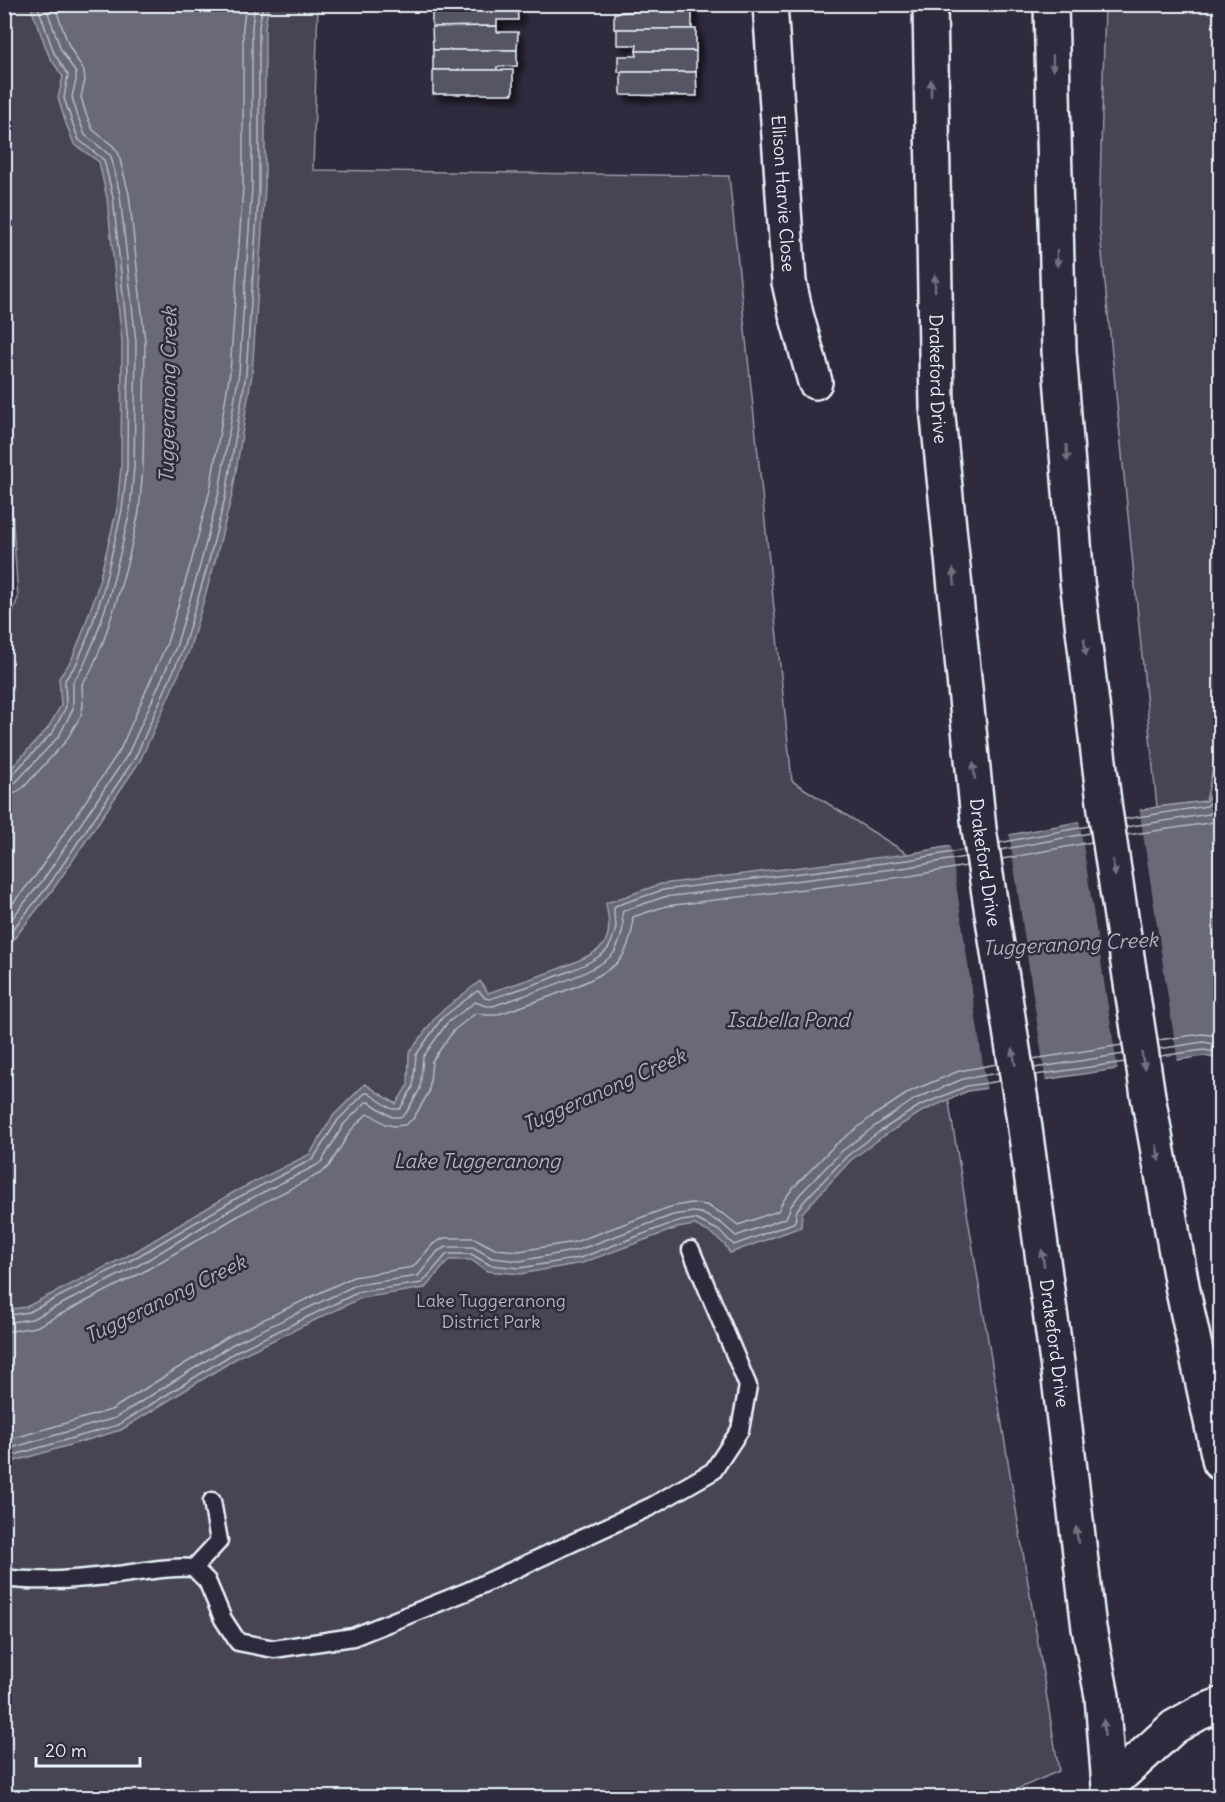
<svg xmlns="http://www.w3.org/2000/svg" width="1225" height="1802" viewBox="0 0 1225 1802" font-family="Delius,sans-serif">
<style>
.green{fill:#464455;stroke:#979aa6;stroke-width:1.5}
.water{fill:#696978;stroke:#9c9fab;stroke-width:1.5}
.pier{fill:#2f2a3d}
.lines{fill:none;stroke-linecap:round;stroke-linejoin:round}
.shore{stroke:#b5bbc5;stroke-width:1.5}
.building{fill:#575565;stroke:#e8f1f8;stroke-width:1.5;filter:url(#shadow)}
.service-casing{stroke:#e8f1f8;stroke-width:21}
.minor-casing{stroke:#e8f1f8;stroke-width:38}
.trunk-casing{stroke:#e8f1f8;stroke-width:38}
.service{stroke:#2f2a3d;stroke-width:16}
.minor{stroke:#2f2a3d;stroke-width:33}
.trunk{stroke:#2f2a3d;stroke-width:33}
.oneway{fill:#70707e}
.labels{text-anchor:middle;stroke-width:5;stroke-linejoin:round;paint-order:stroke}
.street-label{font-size:18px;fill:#e8f1f8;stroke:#2f2a3d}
.park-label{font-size:18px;fill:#afb4bf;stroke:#2f2a3d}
.water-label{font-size:20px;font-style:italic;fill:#afb4be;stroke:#2f2a3d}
</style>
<defs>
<filter id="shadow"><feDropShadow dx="5.5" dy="5.5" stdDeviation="3" flood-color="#0009"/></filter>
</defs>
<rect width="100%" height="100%" fill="#2f2a3d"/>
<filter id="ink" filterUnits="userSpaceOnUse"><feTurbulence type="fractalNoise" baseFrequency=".0167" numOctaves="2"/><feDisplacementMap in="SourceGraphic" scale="12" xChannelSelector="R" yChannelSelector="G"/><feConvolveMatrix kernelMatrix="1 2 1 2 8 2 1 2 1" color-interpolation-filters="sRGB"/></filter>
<g filter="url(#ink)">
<g class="green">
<path d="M5 5H318L313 170 729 176 792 781 908 854 1059 1771 997 1798 5 1797 4 634 18 598 4 392Z"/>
<path d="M1105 5H1220V738L1206 801 1157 807 1099 223Z"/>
</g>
<g class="water">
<path d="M30 5H269L265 26V187L252 374 232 495 214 565 189 651 140 761 54 888 5 950V775L48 728 61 705 59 678 71 661 82 634 96 593 117 509 121 467 122 342 107 198 99 162 74 144 65 121 58 98 63 77 49 56Z"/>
<path d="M1220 783V1059L1204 1056 968 1091 921 1112 882 1137 851 1160 802 1213 801 1227 730 1253 725 1245 714 1235 695 1225 677 1228 582 1263 520 1274 487 1271 471 1260H449L425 1288 361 1298 240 1356 121 1430 5 1464 4 1310 26 1307 133 1253 234 1192 310 1154 333 1116 365 1084 396 1104 408 1085 409 1053 438 1014 480 981 488 993C511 985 593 961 604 944 612 931 608 917 606 903L661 884 908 854 1157 807 1206 801Z"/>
</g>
<g class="pier">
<path d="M1139 807 1178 1063 1118 1072 1079 819Z"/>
<path d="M1009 832 1046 1083 987 1092 950 843Z"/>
</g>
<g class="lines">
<g class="shore">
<path d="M4 778 11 776 53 732 66 707 65 680 77 663 88 636 102 595 122 510 127 468 128 342 113 197 104 160 79 140 71 119 64 98 68 75 54 53 37 4"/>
<path d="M4 786 12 785 17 781 59 736 73 709V682L83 667 95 639 109 597 120 554 130 511 134 467 136 342 120 195 111 156 85 135 78 117 72 97 76 80V73L61 50 45 4"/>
<path d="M4 795 15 793 24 787 66 741 81 715 83 706 82 684 91 671 103 642 117 600 129 556 139 512 143 468 145 341 129 194 118 152 112 145 93 130 86 114 81 97 85 80 84 71 69 46 54 4"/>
<path d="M1125 819 1207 806 1220 793"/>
<path d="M1126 827 1209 814 1214 811 1220 804"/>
<path d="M1127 835 1209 823 1220 818"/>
<path d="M999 843 1089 826"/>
<path d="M1000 850 1090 833"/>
<path d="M1002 859 1092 842"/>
<path d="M4 914 36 875 120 750 167 643 192 559 210 490 230 372 243 187V26L246 4"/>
<path d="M4 928 43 880 128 754 176 647 201 562 219 492 239 373 252 187V26L255 4"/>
<path d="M4 940 49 885 135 758 183 649 208 564 226 494 246 374 259 187V26L263 4"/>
<path d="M1158 1040 1202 1034 1220 1036"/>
<path d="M1159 1049 1203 1042 1220 1045"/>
<path d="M1160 1056 1204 1050 1220 1053"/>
<path d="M1033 1059 1122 1045"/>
<path d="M1034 1068 1124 1054"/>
<path d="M1035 1075 1125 1062"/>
<path d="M4 1316 29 1312 135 1258 237 1198 313 1159 338 1120 365 1093H368L392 1109H400L413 1087 416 1055 442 1018 477 991 480 992 485 998 490 999C513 991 599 966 609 947 612 941 616 931 616 924 615 918 612 913 615 906L663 890 908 860 964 850"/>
<path d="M4 1323 32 1319 139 1265 240 1204 317 1165 322 1161 344 1124 366 1102H369L392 1117H400L406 1113 420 1089 423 1057 447 1023 475 1002 486 1006H493C518 997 604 972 615 951 619 944 623 932 623 925 623 919 621 916 623 911L664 897 909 867 965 857"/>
<path d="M4 1332 36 1327 143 1272 245 1212 321 1173 329 1166 351 1130 367 1114H370L385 1124 394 1126 405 1125 413 1119 429 1092 432 1061 454 1030 476 1013 486 1015H496C524 1005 607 981 622 957 627 950 630 939 632 931 633 926 632 922 633 917L666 906 910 876 966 866"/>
<path d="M4 1441 111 1410 229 1336 353 1277 413 1267 433 1244 444 1238H474L495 1249 519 1251 575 1242 670 1207 691 1203 706 1205 725 1215 738 1225 778 1211 783 1201 793 1188 835 1145 870 1118 911 1091 959 1071 997 1064"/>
<path d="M4 1450 115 1418 233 1344 356 1285 418 1276 438 1251 446 1247H473L492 1258 520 1261 578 1250 673 1215 693 1212 701 1213 721 1223 736 1236 786 1218 791 1206 801 1193 842 1151 875 1126 915 1099 963 1079 998 1073"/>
<path d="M4 1458 118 1425 237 1351 359 1292 422 1283 447 1254H471L490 1265 520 1268 580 1258 675 1222 695 1219 718 1230 734 1245 793 1223 795 1221 797 1210 806 1199 847 1156 879 1132 919 1106 967 1086 1000 1081"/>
</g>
</g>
<g class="building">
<path d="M432 4H517L518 20H497V26L432 27Z"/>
<rect x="633" y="4" width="59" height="3"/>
<path d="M633 7H692V29H614V13L633 12Z"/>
<path d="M497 26V32H518L517 50H433L432 27Z"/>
<path d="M617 29H696V51H636L637 45H617Z"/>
<path d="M433 50H517V66L497 67V70H433Z"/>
<path d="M636 51H696V72H618V56H637Z"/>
<rect x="433" y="70" width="80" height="24"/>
<path d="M621 72H696L697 96 621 95Z"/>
</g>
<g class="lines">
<defs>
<g id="service">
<path d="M194 1568 219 1541 212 1501"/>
<path d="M4 1578C41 1583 79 1579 116 1575 142 1572 168 1566 194 1568L207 1581 223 1619 238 1642 274 1649 353 1637 468 1591 652 1506 713 1471 740 1430 748 1386 691 1250"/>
</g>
<g id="minor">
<path id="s1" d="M770 4 789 282 796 314 815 382"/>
</g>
<g id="trunk">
<path id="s2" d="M930 4 937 407 943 467 979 829 1023 1114 1058 1370 1089 1628 1102 1696 1109 1786"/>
<path d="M1051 4 1059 351 1077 581 1105 810 1148 1096 1183 1291 1220 1463"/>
<path d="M1109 1786 1174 1727 1199 1713 1220 1705"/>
</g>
</defs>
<use href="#service" class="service-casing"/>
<use href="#minor" class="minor-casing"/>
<use href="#trunk" class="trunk-casing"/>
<use href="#service" class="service"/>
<use href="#minor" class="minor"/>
<use href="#trunk" class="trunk"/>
</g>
<defs><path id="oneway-solid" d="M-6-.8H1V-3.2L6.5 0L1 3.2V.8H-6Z" transform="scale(1.5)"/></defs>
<g class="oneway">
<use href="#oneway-solid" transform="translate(1053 63) rotate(89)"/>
<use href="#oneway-solid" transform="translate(931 88) rotate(-91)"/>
<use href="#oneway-solid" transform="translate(1057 258) rotate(89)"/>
<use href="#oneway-solid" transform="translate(935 283) rotate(-91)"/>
<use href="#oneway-solid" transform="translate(1067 453) rotate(86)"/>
<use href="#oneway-solid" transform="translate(954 577) rotate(-96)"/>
<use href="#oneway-solid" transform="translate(1085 647) rotate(83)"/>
<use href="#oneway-solid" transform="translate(974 771) rotate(-96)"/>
<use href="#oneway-solid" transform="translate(1114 868) rotate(81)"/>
<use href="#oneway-solid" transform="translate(1014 1057) rotate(-99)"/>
<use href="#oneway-solid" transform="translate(1143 1061) rotate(81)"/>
<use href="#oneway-solid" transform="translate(1158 1153) rotate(80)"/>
<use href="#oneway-solid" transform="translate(1043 1258) rotate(-98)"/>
<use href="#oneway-solid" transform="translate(1077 1535) rotate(-97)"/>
<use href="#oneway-solid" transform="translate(1104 1728) rotate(-94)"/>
</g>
</g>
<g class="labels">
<g class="street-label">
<text dy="6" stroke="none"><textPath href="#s1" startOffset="190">Ellison Harvie Close</textPath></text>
<text dy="6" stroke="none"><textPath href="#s2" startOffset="375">Drakeford Drive</textPath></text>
<text dy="6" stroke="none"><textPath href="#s2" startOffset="861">Drakeford Drive</textPath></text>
<text dy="6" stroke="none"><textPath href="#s2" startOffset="1347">Drakeford Drive</textPath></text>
</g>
<g class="park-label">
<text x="491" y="1307">Lake Tuggeranong<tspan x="491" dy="21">District Park</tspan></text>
</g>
<g class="water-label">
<text transform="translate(168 395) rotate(-89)" y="7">Tuggeranong Creek</text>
<text transform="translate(1070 944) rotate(-3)" y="7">Tuggeranong Creek</text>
<text x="788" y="1027">Isabella Pond</text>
<text transform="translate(604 1090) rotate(-24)" y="7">Tuggeranong Creek</text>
<text x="477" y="1168">Lake Tuggeranong</text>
<text transform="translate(165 1299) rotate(-26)" y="7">Tuggeranong Creek</text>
</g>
</g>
<rect width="1225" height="1802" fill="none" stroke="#2f2a3d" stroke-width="24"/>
<rect x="12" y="12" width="1201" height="1778" fill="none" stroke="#e8f1f8" stroke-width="2" filter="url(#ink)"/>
<path d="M36 1757v9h104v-9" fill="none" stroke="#e8f1f8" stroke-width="3"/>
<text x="45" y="1757" font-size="18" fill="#e8f1f8" stroke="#2f2a3d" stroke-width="4.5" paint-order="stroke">20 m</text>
</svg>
